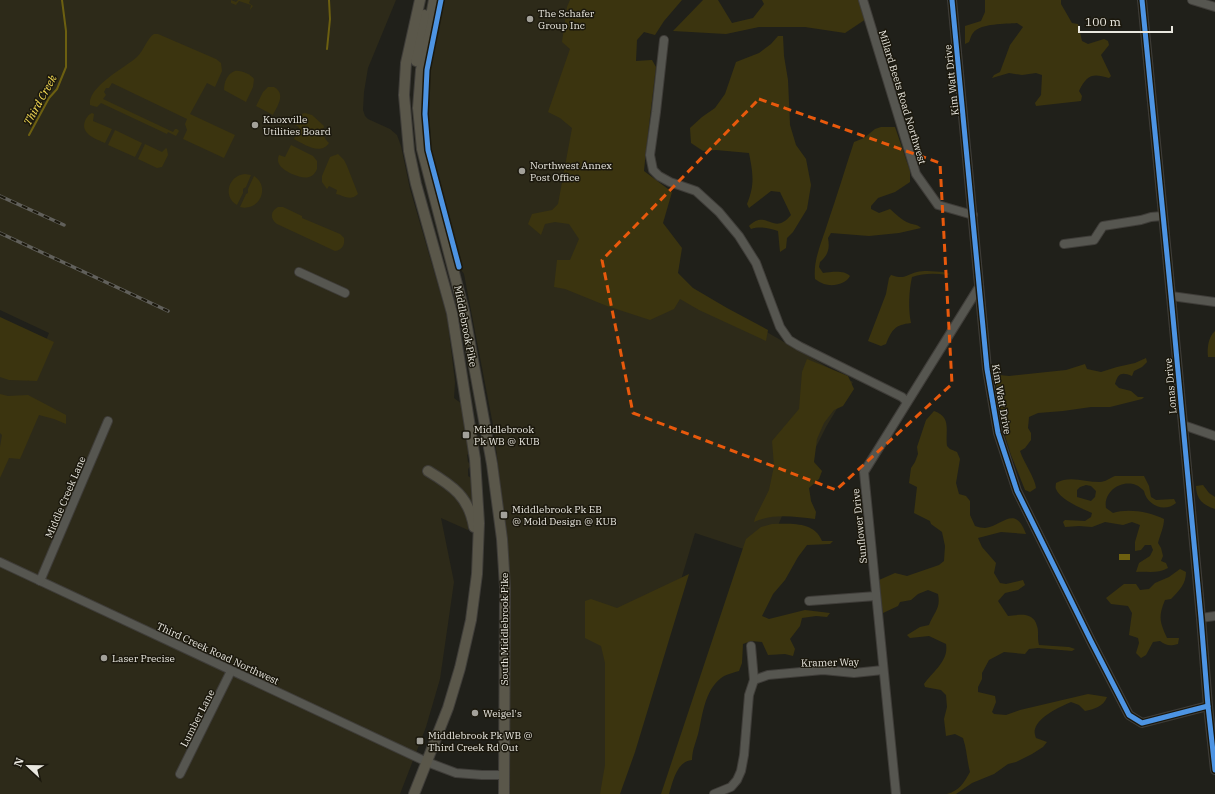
<svg xmlns="http://www.w3.org/2000/svg" width="1215" height="794" viewBox="0 0 1215 794" font-family="'IBM Plex Serif',serif">
<style>
.built{fill:#2d2a19}
.green{fill:#3b340f;fill-rule:evenodd}
.water{fill:#6c5f10}
.lines{fill:none;stroke-linecap:round;stroke-linejoin:round}
.stream{stroke:#6c5f10;stroke-width:2}
.minor-casing{stroke:#3f3d39;stroke-width:10}
.major-casing{stroke:#3f3d39;stroke-width:12}
.minor{stroke:#565650;stroke-width:8}
.major{stroke:#5a574a;stroke-width:10}
.rail-casing{stroke:#61605b;stroke-width:3.5}
.rail{stroke:#1b180d;stroke-width:2;stroke-dasharray:6;stroke-linecap:butt}
.cycleway-casing{stroke:#1b180d;stroke-width:8}
.cycleway{stroke:#4d94e3;stroke-width:5}
.marked{fill:none;stroke:#e8590c;stroke-width:3;stroke-dasharray:8 5;stroke-linejoin:round}
.poi-dot{fill:#a3a19a;stroke:#1b180d;stroke-width:1.5}
.labels{text-anchor:middle;stroke-width:3;stroke-linejoin:round;paint-order:stroke}
.poi-label{font-size:10px;fill:#e9e7df;stroke:#1b180d;text-anchor:start}
.street-label{font-size:10px;fill:#e9e7df;stroke:#1b180d}
.water-label{font-size:11px;font-style:italic;fill:#f6dc54;stroke:#1b180d}
</style>
<rect width="100%" height="100%" fill="#20201a"/>
<g class="built">
<path d="M0 0H396L368 68 364 92 363 110 365 116 368 119 390 129 397 135 401 146 410 189 447 316 455 382 454 398 462 404 470 453 467 455 468 462 471 465 468 469V476L473 479 474 505 468 519V530L441 518 454 582 440 679 426 727 400 794H0V366L29 381 49 333 0 310Z"/>
<path d="M441 0H603L591 230 853 382 826 427 785 509 765 556 695 533 628 757 615 794H510L509 598 507 544 494 430 464 274 459 267 428 150 425 114 427 70Z"/>
</g>
<g class="green">
<path d="M231 0 236 2 238 0H250L249 3 253 6 250 10 251 5 239 1 236 5 231 3Z"/>
<path d="M570 0H682L664 21 655 35 644 32 637 40 636 61 652 60 656 67 646 150 644 171 672 192 663 223 682 248 678 273 693 288 727 308 768 330 766 341 699 310 680 299 674 309 650 320 607 306 565 289 554 287 557 260H570L579 239 569 224 555 222 545 224 541 235 528 224 532 214 552 210 558 204 572 128 560 118 548 112 570 49 562 42 567 7Z"/>
<path d="M703 0H718L732 23 753 18 764 4 762 0H859L866 19 845 33 805 27H759L726 34 673 31Z"/>
<path d="M985 0H1061V4L1072 23 1078 24 1082 41 1088 44 1104 39 1108 41 1109 45 1101 55 1111 76 1109 78C1092 73 1087 75 1079 91L1082 96 1081 101 1036 106 1035 103 1041 95 1042 75 1036 73 1022 75 1009 73 992 78 994 75 1000 72 1010 45 1023 27 1017 23C1006 24 980 23 973 33 971 35 970 40 969 42L965 44V26L981 21 985 12Z"/>
<path d="M154 34H158L216 59 221 63 222 71 215 87 207 83 190 114 235 135 224 158 183 139 187 130 185 124 187 119 112 83 109 88H106L104 92 106 95 103 99 173 132 175 129H177L179 131 176 136 168 132 167 134 101 103 97 107 90 105C87 87 126 67 137 57 144 50 148 37 154 34Z"/>
<path d="M778 36H783L784 56 788 80 790 125 796 145 806 159 811 185 807 209 793 232 787 238 786 248 780 252 778 231C769 228 760 226 751 229L749 226C767 208 773 237 791 215L780 192 771 191 749 208 747 204C755 184 753 174 749 153L716 150 703 151 691 143 690 128 702 117 715 108 725 94 736 62 759 53 771 44Z"/>
<path d="M235 71C241 70 250 74 254 79L253 87 246 102 224 90C224 82 227 74 235 71Z"/>
<path d="M268 87H274C286 94 278 105 273 115L256 106 263 92Z"/>
<path d="M92 113 94 114 93 121 112 129 105 143C96 139 80 134 85 121 87 117 88 115 92 113Z"/>
<path d="M305 113 312 115 324 126C322 132 324 139 329 143 320 156 304 144 294 139L299 127 293 124C296 118 299 114 305 113Z"/>
<path d="M881 127H895L910 171V182L895 192 878 198 871 206V209L879 213 890 209C896 214 901 220 909 223 914 225 917 224 921 228L899 233 869 236 831 233 828 238C830 249 828 255 820 262L819 267 823 273C832 272 844 270 850 276 846 284 833 287 824 284 821 283 818 281 815 279 813 259 822 242 828 222 837 196 845 169 854 142L864 138 875 129Z"/>
<path d="M115 130 142 143 135 157 108 145Z"/>
<path d="M145 144 162 152 166 148 167 149 168 155 162 167 157 168 138 159Z"/>
<path d="M291 145 313 156 317 161V169C312 181 302 178 292 174 284 170 275 165 279 155L285 157Z"/>
<path d="M338 154 344 160 347 166 358 194C350 202 343 195 336 194L337 190 329 186 327 189 322 182V176L330 157Z"/>
<path d="M245 174 251 175 246 187 243 189V193L237 205C222 196 229 175 245 174Z"/>
<path d="M254 176C271 187 259 212 240 207L246 194 248 193V189Z"/>
<path d="M278 207H283L302 216V218L340 234 344 238C345 245 342 250 335 251L277 224C270 219 270 211 278 207Z"/>
<path d="M927 271 943 272 950 274 947 275C935 273 924 273 912 277 909 290 908 309 911 323 895 325 892 329 886 344L881 346 868 341 886 294 889 278 891 275C906 280 905 275 917 272 920 271 924 271 927 271Z"/>
<path d="M0 317 54 342 37 381 9 380 0 377Z"/>
<path d="M1215 331V357H1208C1207 349 1208 337 1215 331Z"/>
<path d="M1146 358 1147 362 1142 367 1134 371 1132 376C1122 372 1118 373 1115 384L1119 388 1131 391 1138 397H1144L1142 399 1110 407H1091L1063 411 1038 413 1029 417 1028 428 1031 433V440L1025 448 1020 451C1024 463 1035 478 1036 488L1030 492 1025 490 1011 455 1001 423 995 378 999 375 1009 376 1066 370 1085 364 1087 369 1101 372 1117 367 1135 363Z"/>
<path d="M807 359 848 376 854 389 843 406 834 410 824 423 817 439 814 462 822 471 819 479 809 488 811 501 816 512 815 519C795 517 774 513 754 522L755 518 769 490 774 466 772 441 799 409 802 372Z"/>
<path d="M0 394 8 396 28 395 66 415V424L54 419 39 415 20 459 9 458 0 478V447L2 435 0 433Z"/>
<path d="M934 411C952 417 945 431 947 446L950 449 957 452 960 459 956 483 959 494 966 496 970 501V515L975 526C978 527 982 528 985 528 1003 526 1015 504 1026 534L1001 532 978 538 982 547 996 563 994 573 1000 583 1006 584 1023 580 1025 585 1018 590 1005 593 998 601 1008 616C1019 615 1033 611 1037 626 1039 631 1037 638 1039 645L1069 647 1075 649 1072 651 1038 648 1029 649 1025 654 1004 652 989 660 982 673V679L978 687V692L995 696 996 702 992 712 994 714 1006 715 1020 710 1088 694 1107 697C1103 707 1094 709 1085 711L1079 705 1071 702C1060 707 1039 716 1035 729 1034 732 1035 735 1036 738L1047 742 1043 747 1032 754 1016 762 1008 764 994 774 972 783 956 794H947C960 790 963 784 970 772 967 761 967 750 963 738L955 734 946 736 944 719 947 707 946 695 941 690 925 687 924 684C933 671 949 661 946 644L929 636 910 638 907 635 920 627 929 625C934 612 941 609 938 594L928 590 918 594 911 600 900 602 898 606 883 613 879 591V580L895 573 907 576 939 565 944 561 945 546 942 532 931 524 930 521 914 513 917 487 909 483 911 468 915 462 918 454 917 447 926 420Z"/>
<path d="M1115 476H1144L1149 486 1151 497 1156 500 1174 499 1176 503C1164 513 1147 505 1144 491 1142 489 1139 486 1136 485 1121 479 1103 492 1106 508L1113 513C1128 508 1150 512 1164 519 1164 527 1160 535 1158 543L1161 548 1163 556 1161 561 1166 563 1168 568C1158 574 1147 571 1136 572L1139 563 1150 556 1153 550 1151 545H1145L1141 550 1135 551V542L1140 525 1132 522 1123 525 1105 522 1092 527 1079 526 1065 527 1063 522 1065 520 1085 521 1091 517 1092 513C1083 509 1060 500 1056 489 1055 487 1056 485 1056 483 1070 475 1084 482 1100 482 1105 482 1110 478 1115 476ZM1086 485 1091 486 1096 491 1095 497 1091 501 1077 497V490L1080 487Z"/>
<path d="M1203 485 1209 493 1215 497V509C1203 505 1196 499 1196 486Z"/>
<path d="M772 524C790 524 814 521 822 541H833L830 544 807 545 798 557 785 580 773 594 762 616 769 619 805 610 830 613 827 617 816 616 802 618 800 626 790 639 795 649 793 656 785 654 768 655 762 642 751 641 743 644 742 663 739 671C734 672 729 674 724 676 706 687 703 711 699 730 697 740 692 749 692 760 677 761 673 781 669 794H661L746 539 761 527Z"/>
<path d="M1180 569 1186 572C1186 584 1179 591 1171 599L1165 600C1158 617 1160 622 1167 638H1179L1178 644C1170 646 1167 646 1160 641L1153 642 1146 655 1141 658 1136 653 1139 643 1138 638 1129 635 1132 613 1128 606 1111 604 1106 598 1124 584H1136L1140 590 1149 589 1155 583 1169 577Z"/>
<path d="M689 574 635 752 620 794H600L605 765V663L601 646 585 638V601L591 599 617 608Z"/>
</g>
<rect class="water" x="1119" y="554" width="11" height="6"/>
<g class="lines">
<g class="stream">
<path d="M327 49 330 19 329 0"/>
<path d="M29 135 49 98 57 89 66 67V31L62 0"/>
</g>
<defs>
<g id="minor">
<path d="M863 0 916 174 938 205 973 215"/>
<path d="M952 0 987 369 998 433 1017 491 1091 641 1129 715 1142 723 1208 706"/>
<path d="M1142 0 1171 296 1201 618 1208 706 1215 770"/>
<path d="M1192 0 1215 7"/>
<path d="M664 40 656 112 650 155 653 170 659 176 670 182 696 191 719 212 739 236 756 263 780 327 789 340 799 346 902 397 907 402"/>
<path d="M1064 244 1094 240 1103 226 1141 220 1151 217 1162 216"/>
<path d="M299 272 345 293"/>
<path d="M1171 296 1215 302"/>
<path d="M1183 425 1215 436"/>
<path d="M0 562 427 762 456 773 482 775H504"/>
<path d="M40 581 108 421"/>
<path d="M809 601 876 596"/>
<path d="M1201 618 1215 616"/>
<path d="M754 680 768 675 823 670 854 673 883 670"/>
<path d="M180 774 231 671"/>
<path d="M714 794 731 787 737 780 741 771 744 755 749 695 754 680 751 646"/>
<path d="M896 794 864 472 979 287"/>
</g>
<g id="major">
<path d="M434 0 421 70 418 108 422 149 464 311 492 464 502 539 505 587 504 794"/>
<path d="M416 61 419 37 424 15"/>
<path d="M428 471C453 486 469 497 474 527"/>
<path d="M414 794 448 708 460 668 471 620 477 574 479 523 475 459 452 313 416 184 409 151 404 95 406 63 420 0"/>
</g>
</defs>
<use href="#minor" class="minor-casing"/>
<use href="#major" class="major-casing"/>
<use href="#minor" class="minor"/>
<use href="#major" class="major"/>
<defs>
<g id="rail">
<path d="M0 196 64 225"/>
<path d="M0 233 168 311"/>
</g>
</defs>
<use href="#rail" class="rail-casing"/>
<use href="#rail" class="rail"/>
<defs>
<g id="cycleway">
<path d="M441 0 427 70 425 114 428 150 459 267"/>
<path d="M952 0 987 369 998 433 1017 491 1091 641 1129 715 1142 723 1208 706"/>
<path d="M1142 0 1171 296 1201 618 1208 706 1215 770"/>
</g>
</defs>
<use href="#cycleway" class="cycleway-casing"/>
<use href="#cycleway" class="cycleway"/>
</g>
<path class="marked" d="M759 99 940 163 952 384 836 490 633 413 602 260Z"/>
<g class="poi-dot">
<circle cx="530" cy="19" r="4"/>
<circle cx="255" cy="125" r="4"/>
<circle cx="522" cy="171" r="4"/>
<rect x="462" y="431" width="8" height="8" rx="2"/>
<rect x="500" y="511" width="8" height="8" rx="2"/>
<circle cx="104" cy="658" r="4"/>
<circle cx="475" cy="713" r="4"/>
<rect x="416" y="737" width="8" height="8" rx="2"/>
</g>
<g class="labels">
<g class="poi-label">
<text x="538" y="17">The Schafer<tspan x="538" dy="12">Group Inc</tspan></text>
<text x="263" y="123">Knoxville<tspan x="263" dy="12">Utilities Board</tspan></text>
<text x="530" y="169">Northwest Annex<tspan x="530" dy="12">Post Office</tspan></text>
<text x="474" y="433">Middlebrook<tspan x="474" dy="12">Pk WB @ KUB</tspan></text>
<text x="512" y="513">Middlebrook Pk EB<tspan x="512" dy="12">@ Mold Design @ KUB</tspan></text>
<text x="112" y="662">Laser Precise</text>
<text x="483" y="717">Weigel's</text>
<text x="428" y="739">Middlebrook Pk WB @<tspan x="428" dy="12">Third Creek Rd Out</tspan></text>
</g>
<g class="street-label">
<text transform="translate(951 80) rotate(-96)" y="4">Kim Watt Drive</text>
<text transform="translate(903 97) rotate(73)" y="4">Millard Beets Road Northwest</text>
<text transform="translate(466 326) rotate(79)" y="4">Middlebrook Pike</text>
<text transform="translate(1170 386) rotate(-95)" y="4">Lonas Drive</text>
<text transform="translate(1002 399) rotate(80)" y="4">Kim Watt Drive</text>
<text transform="translate(65 497) rotate(-67)" y="4">Middle Creek Lane</text>
<text transform="translate(859 526) rotate(-96)" y="4">Sunflower Drive</text>
<text transform="translate(504 629) rotate(-90)" y="4">South Middlebrook Pike</text>
<text transform="translate(218 653) rotate(25)" y="4">Third Creek Road Northwest</text>
<text transform="translate(830 662) rotate(-1)" y="4">Kramer Way</text>
<text transform="translate(197 718) rotate(-63)" y="4">Lumber Lane</text>
</g>
<g class="water-label">
<text transform="translate(40 100) rotate(-61)" y="4">Third Creek</text>
</g>
</g>
<g transform="translate(28 766) rotate(292)" stroke="#1b180d" stroke-width="3" paint-order="stroke">
<path d="M0-3L7 15L0 10L-7 15Z" fill="#e9e7df"/>
<text y="-6" font-size="11" font-weight="bold" text-anchor="middle" fill="#e9e7df">N</text>
</g>
<path d="M1079 26v6h93v-6" fill="none" stroke="#e9e7df" stroke-width="2"/>
<text x="1085" y="26" font-size="12" fill="#e9e7df" stroke="#1b180d" stroke-width="3" paint-order="stroke">100 m</text>
</svg>
